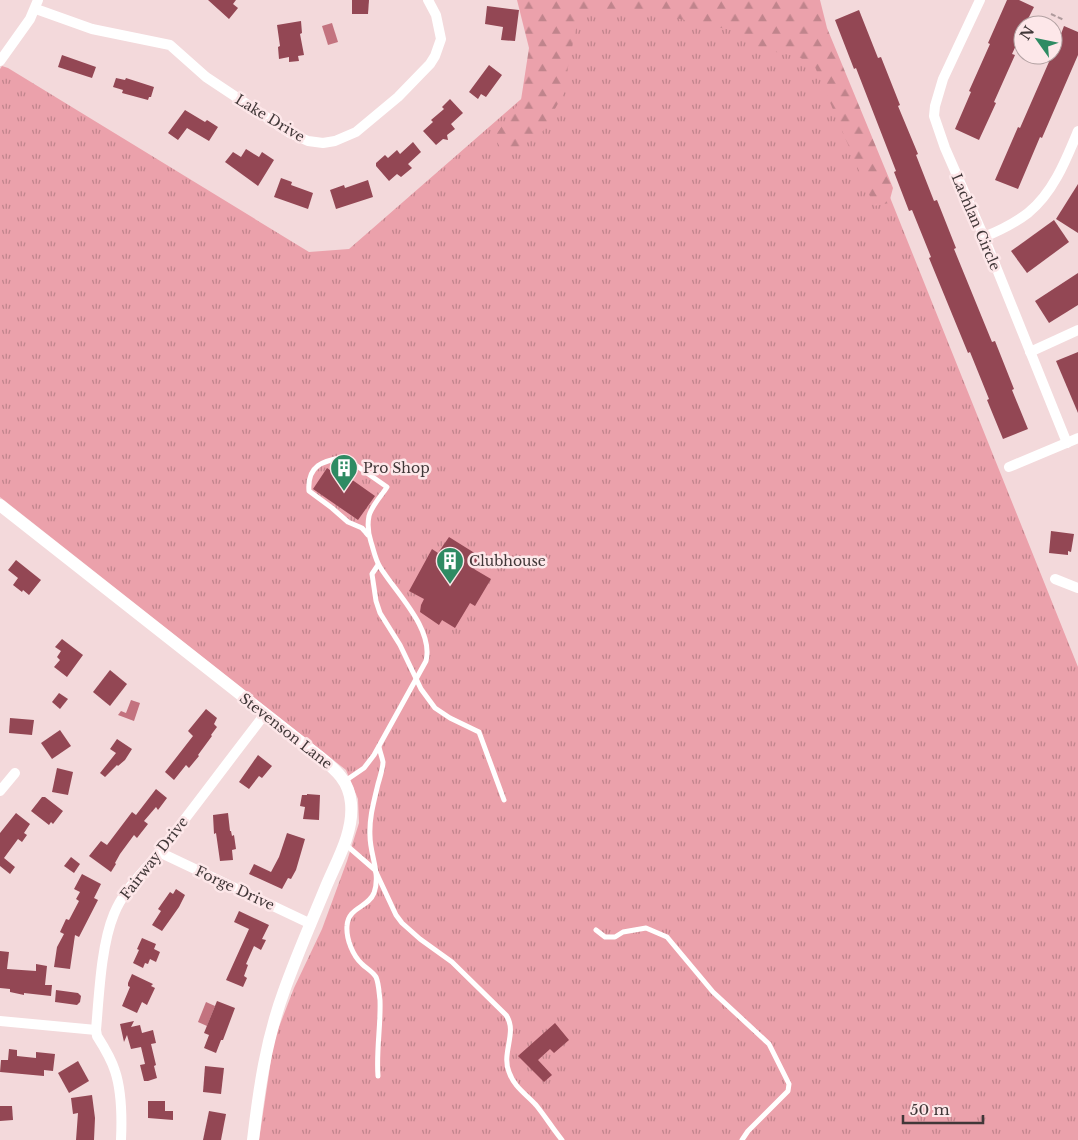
<svg xmlns="http://www.w3.org/2000/svg" width="1078" height="1140" viewBox="0 0 1078 1140" font-family="'Libre Baskerville',serif">
<style>
.grass{fill:url(#grass-tufts)}
.forest{fill:url(#forest-firs)}
.water{fill:#c3737f}
.building{fill:#934754}
.lines{fill:none;stroke-linecap:round;stroke-linejoin:round}
.path{stroke:#ae9a9c;stroke-width:2;stroke-dasharray:5 2.5;stroke-linecap:butt}
.service{stroke:#fff;stroke-width:5}
.minor{stroke:#fff;stroke-width:10}
.tertiary{stroke:#fff;stroke-width:12}
.labels{text-anchor:middle;stroke-width:5;stroke-linejoin:round;paint-order:stroke}
.street-label{font-size:14px;fill:#413738;stroke:#fde7e9}
.poi-label{font-size:14px;fill:#413738;stroke:#fde7e9;text-anchor:start}
</style>
<defs>
<pattern id="grass-tufts" width="24" height="20" patternUnits="userSpaceOnUse" patternTransform="scale(1.25)"><rect width="24" height="20" fill="#eba1ab"/><path d="M3 7l-1-3M5 7V3M7 7l1-3M15 17l-1-3M17 17v-4M19 17l1-3" fill="none" stroke="#c0848c"/></pattern>
<pattern id="forest-firs" width="22" height="20" patternUnits="userSpaceOnUse" patternTransform="scale(1.25)"><rect width="22" height="20" fill="#eba1ab"/><path d="M5 1l3.5 6h-7zM16 11l3.5 6h-7z" fill="#c0848c"/></pattern>
</defs>
<rect width="100%" height="100%" fill="#f3d9db"/>
<path class="grass" d="M533 0H811L1078 667V1140H259L274 1040 294 988 322 929 347 861 359 823 358 799 346 770 0 497V69L2 66 8 68 309 252 349 249 567 59Z"/>
<path class="forest" d="M517 0H820L827 28 893 188 889 203 874 206 815 67 799 57 762 49 731 30 648 12 595 10 579 14 568 67 565 91 541 134 505 155 494 137 521 100 529 48Z"/>
<g class="water">
<path d="M332 23 338 42 328 45 322 26Z"/>
<path d="M131 700 140 703 134 721 118 715 121 711 126 713Z"/>
<path d="M206 1002 215 1006 207 1026 198 1022Z"/>
</g>
<g class="building">
<path d="M208 0H236L233 4 238 8 229 19Z"/>
<path d="M352 0H369L368 14H352Z"/>
<path d="M1007 0H1019L1034 7 1025 25H1023V30L1012 54 1015 55 994 102 996 103 979 140 955 129 971 92 969 91 990 44 988 43Z"/>
<path d="M487 6 519 10 515 41 501 40 503 27 485 24Z"/>
<path d="M859 10 878 58 881 57 900 105 898 106 918 154 916 155 934 201 937 200 956 248 954 249 992 342 995 341 1014 389 1012 390 1028 429 1003 439 987 400 989 399 970 352 968 353 929 258 931 257 912 210 909 211 894 172 896 171 856 68 854 69 835 20Z"/>
<path d="M301 21 302 33 300 34 304 55 298 56 299 61 289 62V57L279 59 278 47 280 46 277 25Z"/>
<path d="M1064 26 1078 32V55L1042 138 1040 137 1018 189 995 180 1018 127 1020 128 1052 55H1053Z"/>
<path d="M62 55 96 67 92 78 58 67Z"/>
<path d="M489 65 502 75 486 97 481 94 478 99 469 92Z"/>
<path d="M116 78 125 80 126 78 154 87 151 97H149L148 100 122 93 123 90 113 87Z"/>
<path d="M450 99 463 113 451 124 455 129 447 135 448 140 443 139 436 145 423 131 433 122 431 120 444 109 442 107Z"/>
<path d="M185 110 205 122 207 120 218 127 209 141 187 128 178 140 168 133Z"/>
<path d="M413 142 421 152 408 164 412 168 401 177 397 174 389 181 376 166V163L385 155 388 158 397 150 400 154Z"/>
<path d="M246 149 259 157 262 152 274 160 258 186 225 162 233 152 241 157Z"/>
<path d="M281 178 292 182 291 185 313 193 308 209 274 197Z"/>
<path d="M368 180 373 197 336 209 330 190 344 185 345 188Z"/>
<path d="M1078 184V233L1056 219Z"/>
<path d="M1054 220 1069 242 1027 273 1011 251Z"/>
<path d="M1078 273V305L1049 323 1035 301Z"/>
<path d="M1078 352V413L1056 361Z"/>
<path d="M327 468 348 482 351 479 375 496 358 520 313 489Z"/>
<path d="M1051 531 1074 534 1071 552 1068 551V555L1049 553Z"/>
<path d="M449 537 481 557 474 569 491 579 475 606 470 603 455 628 442 620 439 625 420 612 421 605 424 599 409 591 432 549 438 553Z"/>
<path d="M16 560 41 580 29 595 23 590 22 592 13 585 18 578 8 570Z"/>
<path d="M62 639 83 655 67 677 54 667 60 660 57 657 61 651 55 647Z"/>
<path d="M110 670 127 684 110 706 93 692Z"/>
<path d="M59 693 68 699 60 709 52 702Z"/>
<path d="M206 709 217 718 214 724 217 727 211 735 212 736 198 755 199 756 189 768 186 765 174 780 165 772 193 736 188 731Z"/>
<path d="M10 718 34 720 32 735 9 733Z"/>
<path d="M60 730 71 746 52 759 41 743Z"/>
<path d="M117 739 132 749 125 760 118 766 117 765 105 777 100 773 116 753 110 749Z"/>
<path d="M258 755 272 766 262 778 259 776 249 789 239 782Z"/>
<path d="M57 768 73 772 68 795 52 792Z"/>
<path d="M156 789 167 798 158 810 156 807 144 821 148 824 137 838 134 835 120 854 115 863 116 864 111 872 89 856 101 841 107 845 132 812 136 815Z"/>
<path d="M307 794 320 795 319 820 303 819 305 807 300 806 302 795H307Z"/>
<path d="M42 797H45L63 811 53 824 51 822 49 825 31 811Z"/>
<path d="M16 813 30 824 24 833 27 835 22 842 18 839 4 858 15 867 10 874 0 866V833Z"/>
<path d="M228 813 230 831H231L232 836 234 835 236 849 232 850 233 860 220 861 216 833 214 834 213 815Z"/>
<path d="M287 833 305 839 296 870 291 879 288 878 282 889 249 874 254 864 271 872 279 857Z"/>
<path d="M71 857 80 864 74 873 64 866Z"/>
<path d="M82 874 101 884 94 898 98 900 79 937 75 935 70 969 54 967 57 947 64 934 60 932 66 919 69 920 79 901 76 899 80 892 74 889Z"/>
<path d="M176 889 185 895 179 907 162 931 152 925 161 911 158 909 170 892 173 894Z"/>
<path d="M239 911 269 925 262 939 266 940 261 950 254 946 246 964 248 965 244 976 247 978 243 987 226 980 249 929 234 922Z"/>
<path d="M142 938 156 944 154 949 160 952 156 962 150 959 148 964 145 963 143 968 133 963 139 950 137 949Z"/>
<path d="M0 951 9 952 7 969 36 971V964L47 966 45 985H52L51 996 24 993V995L10 992V989L0 988Z"/>
<path d="M132 974 153 984 151 986 155 988 147 1005 142 1002 137 1013 122 1006 130 987 128 986V983Z"/>
<path d="M56 990 78 993 81 996 80 1002 77 1005 55 1002Z"/>
<path d="M217 1001 235 1008 223 1040H221L216 1053 204 1048 209 1035 204 1033Z"/>
<path d="M134 1021 131 1027 140 1025 142 1033 153 1030 156 1043 151 1044 156 1065 154 1066 157 1078 148 1081H144L140 1065 145 1064 141 1047 131 1049 127 1035 124 1042 120 1024Z"/>
<path d="M555 1023 569 1040 554 1053 550 1049 538 1060 552 1075 544 1082 518 1056Z"/>
<path d="M9 1049 17 1050V1056L36 1058V1052L55 1054 53 1071 44 1070V1076L0 1072 1 1060H8Z"/>
<path d="M78 1061 89 1081 69 1093 58 1073Z"/>
<path d="M205 1066 224 1068 221 1094 203 1092Z"/>
<path d="M92 1095 95 1118 94 1140H76L78 1113 73 1114 71 1098Z"/>
<path d="M148 1101H165V1111H173V1120L148 1118Z"/>
<path d="M0 1106H12L13 1120 0 1121Z"/>
<path d="M209 1111 226 1114 221 1140H203Z"/>
</g>
<g class="lines">
<path class="path" d="M1051 14 1064 20"/>
<g class="service">
<path d="M378 565 372 574 376 601 380 613 400 645 421 689 435 708 450 718 479 732 504 800"/>
<path d="M345 781 364 768 374 755 426 661C434 629 396 593 380 567 375 559 374 551 371 542 368 533 367 526 369 516 371 507 382 495 387 487L344 457C323 461 307 465 309 491L332 508 348 522 362 528 368 535"/>
<path d="M345 844 375 870 396 915 402 923 420 939 452 962 506 1015C518 1032 501 1053 509 1072 514 1087 526 1094 536 1105 545 1116 553 1129 562 1140"/>
<path d="M596 930 605 937H615L623 932 646 928 667 937 713 992 769 1044 789 1084 788 1091 748 1131 742 1140"/>
<path d="M378 1076C376 1051 381 1025 380 1000 379 993 379 984 376 977 373 972 366 968 362 964 353 956 346 939 347 926 348 907 368 908 374 893 381 874 370 855 370 836 369 818 374 801 378 784 380 777 383 768 383 762 382 757 380 752 379 747"/>
</g>
<g class="minor">
<path d="M980 0 943 79 935 106 934 116 945 148 984 237 1067 443"/>
<path d="M36 9 92 29 170 45 206 77 290 133 308 141 323 143 335 141 356 132 398 97 430 64 435 56 441 39 436 15 428 0"/>
<path d="M0 61 30 19 38 0"/>
<path d="M984 237C999 231 1015 223 1028 213 1053 193 1066 160 1078 131"/>
<path d="M1030 352 1078 330"/>
<path d="M1009 467 1078 438"/>
<path d="M1055 579 1078 588"/>
<path d="M0 791 15 773"/>
<path d="M159 852 311 924"/>
<path d="M0 1021 96 1030"/>
<path d="M121 1140C122 1118 122 1092 115 1071 111 1058 104 1047 97 1036L96 1030C99 996 101 945 114 914 124 889 145 871 161 850 196 805 230 759 265 714"/>
</g>
<path class="tertiary" d="M0 505 320 757C336 770 349 781 351 803 354 833 336 862 325 889 311 923 296 957 284 991 266 1040 259 1089 253 1140"/>
</g>
<defs>
<symbol id="building-pin" viewBox="-11 -11 22 30"><path d="M0 17L-7.5 6A9.5 9.5 0 1 1 7.5 6Z" fill="#2e8b63" stroke="#fde7e9"/><path d="M-4-6H4V6H1V3H-1V6H-4ZM-2.5-4.3h1.7v1.8h-1.7ZM.8-4.3h1.7v1.8H.8ZM-2.5-1h1.7V.8h-1.7ZM.8-1h1.7V.8H.8Z" fill="#fff"/></symbol>
</defs>
<g fill-rule="evenodd">
<use href="#building-pin" x="328" y="452" width="32" height="43"/>
<use href="#building-pin" x="434" y="545" width="32" height="43"/>
</g>
<g class="labels">
<g class="street-label">
<text transform="translate(270 118) rotate(31)" y="5">Lake Drive</text>
<text transform="translate(976 222) rotate(67)" y="5">Lachlan Circle</text>
<text transform="translate(286 731) rotate(38)" y="5">Stevenson Lane</text>
<text transform="translate(154 858) rotate(-52)" y="5">Fairway Drive</text>
<text transform="translate(235 888) rotate(25)" y="5">Forge Drive</text>
</g>
<g class="poi-label">
<text x="363" y="473">Pro Shop</text>
<text x="469" y="566">Clubhouse</text>
</g>
</g>
<g transform="translate(1038 40) rotate(303)"><circle r="24" fill="#fde7e9" stroke="#b2a1a2"/>
<path d="M0-4L9 19L0 12L-9 19Z" fill="#2e8b63"/>
<text y="-8" font-size="14" font-weight="bold" text-anchor="middle" fill="#413738">N</text>
</g>
<path d="M903 1115v8h80v-8" fill="none" stroke="#413738" stroke-width="2.5"/>
<text x="910" y="1115" font-size="15" fill="#413738" stroke="#fde7e9" stroke-width="4" paint-order="stroke">50 m</text>
</svg>
